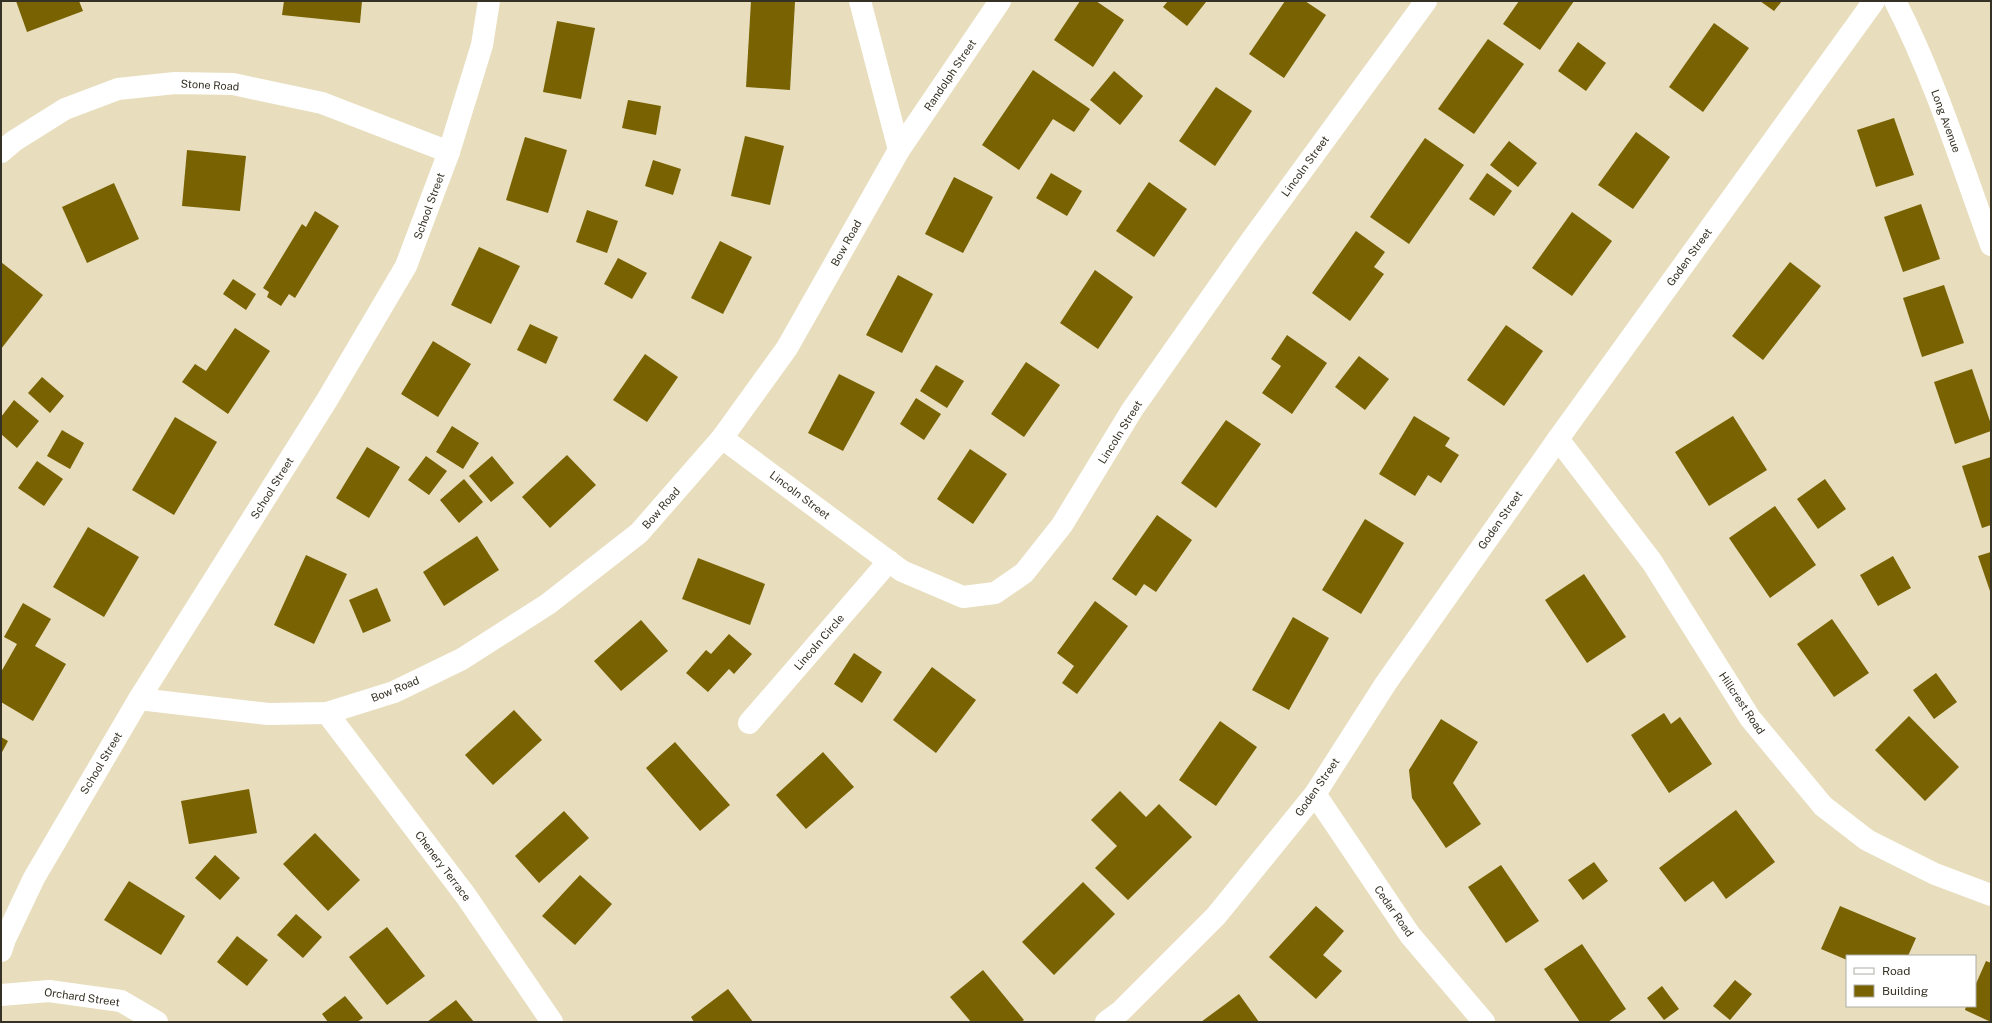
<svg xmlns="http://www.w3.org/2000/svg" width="1992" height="1023" viewBox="0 0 1992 1023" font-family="'Public Sans',sans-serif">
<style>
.building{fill:#786201}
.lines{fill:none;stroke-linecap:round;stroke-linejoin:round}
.street{stroke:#fff;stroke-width:22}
.secondary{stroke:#fff;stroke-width:22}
.labels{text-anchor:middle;stroke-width:4;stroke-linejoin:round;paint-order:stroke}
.street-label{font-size:11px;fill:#353124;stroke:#fff}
</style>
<rect width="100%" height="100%" fill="#e8debd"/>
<g class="building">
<path d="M16 1H79L83 11 27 32Z"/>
<path d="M284 1H362L360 23 282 15Z"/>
<path d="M751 1 795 2 790 90 746 87Z"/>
<path d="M1080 1H1096L1124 20 1093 67 1054 40Z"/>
<path d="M1168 1H1205L1206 2 1187 26 1163 7Z"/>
<path d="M1285 1H1305L1326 15 1284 78 1249 54Z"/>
<path d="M1519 1H1574L1540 50 1503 24Z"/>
<path d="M1760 1H1782L1774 11Z"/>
<path d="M557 21 595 28 581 99 543 92Z"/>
<path d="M1714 23 1749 48 1703 112 1669 87Z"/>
<path d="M1488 39 1524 64 1474 134 1438 109Z"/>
<path d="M1578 42 1606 63 1586 91 1558 71Z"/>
<path d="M1033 70 1090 109 1074 132 1053 119 1019 170 982 145Z"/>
<path d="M1114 71 1143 96 1120 125 1090 100Z"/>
<path d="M1216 87 1252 111 1215 166 1179 141Z"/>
<path d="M628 100 661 106 656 135 622 128Z"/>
<path d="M1894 118 1914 175 1876 187 1857 130Z"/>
<path d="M1636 132 1670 157 1633 209 1598 185Z"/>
<path d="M745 136 784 146 770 205 731 196Z"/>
<path d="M525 137 567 150 548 213 506 200Z"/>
<path d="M1425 138 1464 165 1409 244 1370 217Z"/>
<path d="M1509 141 1537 163 1518 187 1490 165Z"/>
<path d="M187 150 246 156 240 211 182 206Z"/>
<path d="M653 160 681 169 673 195 645 186Z"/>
<path d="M1051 173 1082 191 1067 216 1036 198Z"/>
<path d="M1487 173 1512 191 1494 216 1469 199Z"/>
<path d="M954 177 993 197 963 253 925 234Z"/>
<path d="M1149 182 1187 209 1154 257 1116 231Z"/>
<path d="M114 183 139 239 87 263 62 207Z"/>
<path d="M1921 204 1940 259 1903 272 1884 217Z"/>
<path d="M587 210 618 221 607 253 576 242Z"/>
<path d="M315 211 339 226 295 298 289 294 281 306 267 297 269 292 263 288 302 224 306 227Z"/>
<path d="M1572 212 1612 241 1572 296 1532 268Z"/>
<path d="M1356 231 1385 252 1374 267 1384 274 1350 321 1312 293Z"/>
<path d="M720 241 752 257 723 314 691 298Z"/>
<path d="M479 247 520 266 491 324 451 305Z"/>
<path d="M618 258 647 273 632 299 604 284Z"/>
<path d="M1 262 43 295 1 349Z"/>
<path d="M1790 262 1821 286 1763 360 1732 336Z"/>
<path d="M1095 270 1133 297 1098 349 1060 323Z"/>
<path d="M898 275 933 294 902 353 866 335Z"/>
<path d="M233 279 256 294 246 310 223 294Z"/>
<path d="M1944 285 1964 343 1922 357 1903 298Z"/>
<path d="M530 324 558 337 546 364 517 350Z"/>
<path d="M1506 325 1543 351 1504 406 1467 380Z"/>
<path d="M235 328 270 351 228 414 182 382 195 364 206 371Z"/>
<path d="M1287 335 1327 363 1292 414 1262 393 1281 366 1271 359Z"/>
<path d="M433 341 471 364 438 417 401 394Z"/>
<path d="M645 354 678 377 647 422 613 400Z"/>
<path d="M1359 356 1389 379 1365 410 1335 387Z"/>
<path d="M1026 362 1060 385 1024 437 991 414Z"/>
<path d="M936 365 964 381 947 408 920 391Z"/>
<path d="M1972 369 1991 424V431L1955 444 1934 382Z"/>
<path d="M839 374 875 392 843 451 808 433Z"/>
<path d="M42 377 64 396 50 413 28 393Z"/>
<path d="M916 398 941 414 924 440 900 424Z"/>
<path d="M14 400 39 421 17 448 1 434V417Z"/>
<path d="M1414 416 1450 438 1445 446 1459 455 1441 483 1428 475 1415 496 1379 474Z"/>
<path d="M1733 416 1767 470 1709 506 1675 452Z"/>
<path d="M175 417 217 442 174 515 132 490Z"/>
<path d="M1226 420 1261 444 1216 508 1181 483Z"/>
<path d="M452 426 479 443 463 469 436 452Z"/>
<path d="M62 430 84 443 70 469 47 456Z"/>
<path d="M367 447 400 467 369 518 336 498Z"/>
<path d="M970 449 1007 474 973 524 937 499Z"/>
<path d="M567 455 596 485 550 528 522 497Z"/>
<path d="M426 456 447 471 429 495 408 480Z"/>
<path d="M492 456 514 483 491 502 469 476Z"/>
<path d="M1991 457V525L1982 528 1962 466Z"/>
<path d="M37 461 63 479 44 506 18 488Z"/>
<path d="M464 479 483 502 459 523 440 500Z"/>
<path d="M1825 479 1846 509 1818 529 1797 499Z"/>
<path d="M1775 506 1816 565 1770 598 1729 538Z"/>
<path d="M1157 515 1192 540 1156 592 1144 584 1136 596 1112 579Z"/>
<path d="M1365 519 1404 543 1361 614 1322 590Z"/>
<path d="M88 527 139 557 104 617 53 587Z"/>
<path d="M477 536 499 570 444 606 423 572Z"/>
<path d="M1991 552V594L1978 556Z"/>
<path d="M306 555 347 574 314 644 274 625Z"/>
<path d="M1893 556 1911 588 1878 606 1860 575Z"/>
<path d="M698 558 765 584 750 625 682 599Z"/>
<path d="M1584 574 1626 637 1587 663 1545 600Z"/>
<path d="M377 588 391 621 363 633 349 600Z"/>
<path d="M1095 601 1128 626 1077 694 1062 683 1074 666 1057 653Z"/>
<path d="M23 603 51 619 35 646 66 664 33 721 1 702V672L17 644 4 637Z"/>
<path d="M1293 617 1329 638 1289 710 1252 690Z"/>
<path d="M1832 619 1869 673 1834 697 1797 644Z"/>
<path d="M641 620 668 651 621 691 594 661Z"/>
<path d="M729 634 752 654 734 674 729 669 708 692 686 673 706 650 711 654Z"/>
<path d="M854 653 882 672 862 703 834 684Z"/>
<path d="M932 667 976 700 936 753 893 720Z"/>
<path d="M1936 673 1957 702 1934 719 1913 690Z"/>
<path d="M514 710 542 740 493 785 465 755Z"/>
<path d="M1664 713 1671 724 1680 717 1712 764 1669 793 1631 735Z"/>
<path d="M1909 716 1959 767 1925 801 1875 750Z"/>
<path d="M1441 719 1478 742 1453 783 1481 824 1446 848 1412 798 1409 770Z"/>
<path d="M1220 721 1257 747 1216 806 1179 780Z"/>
<path d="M1 737 8 741 1 754Z"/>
<path d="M675 742 730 805 700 831 646 768Z"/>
<path d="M823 752 854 787 806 829 776 795Z"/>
<path d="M249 789 257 833 189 844 181 801Z"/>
<path d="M1120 791 1146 817 1159 804 1192 837 1128 900 1095 868 1117 846 1091 820Z"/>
<path d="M1736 810 1775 862 1726 899 1713 881 1685 902 1659 868Z"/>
<path d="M564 811 589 838 539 883 515 856Z"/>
<path d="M315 833 360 880 328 911 283 864Z"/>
<path d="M215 855 240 878 220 900 195 878Z"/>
<path d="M1594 862 1608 881 1583 900 1568 880Z"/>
<path d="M1501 865 1539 921 1506 943 1468 887Z"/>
<path d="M580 875 612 904 575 945 542 916Z"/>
<path d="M129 881 185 916 161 955 104 920Z"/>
<path d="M1083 882 1115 914 1054 975 1022 942Z"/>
<path d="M1316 906 1344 931 1323 955 1342 971 1316 999 1269 957Z"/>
<path d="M1840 906 1916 938 1908 956H1847V960L1821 949Z"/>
<path d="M296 914 322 937 303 958 277 935Z"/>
<path d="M387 927 425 976 387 1005 349 957Z"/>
<path d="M237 936 268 960 247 986 217 962Z"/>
<path d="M1582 944 1626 1009 1608 1022H1580L1544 969Z"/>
<path d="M1986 961 1991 963V1022L1965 1010 1966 1006H1975V986Z"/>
<path d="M983 970 1024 1020 1021 1022H971L950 997Z"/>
<path d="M1735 980 1752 994 1730 1020 1713 1006Z"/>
<path d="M1662 986 1679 1009 1664 1020 1647 998Z"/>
<path d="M728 989 753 1022H694L691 1017Z"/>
<path d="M1239 994 1259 1022H1201Z"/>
<path d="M345 996 363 1018 357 1022H328L322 1014Z"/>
<path d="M456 1000 474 1022H427Z"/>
</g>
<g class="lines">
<g class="street">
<path d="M1895 1C1935 79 1961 163 1991 245"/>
<path d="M899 150 1000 1"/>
<path d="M1 152 14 141 65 109 118 89 175 83 233 84 322 103 449 152"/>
<path d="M722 438 902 571 963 597 995 593 1024 573 1062 525 1132 410 1250 242 1426 1"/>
<path d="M1558 439 1652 562 1750 718 1823 806 1867 840 1935 874 1991 895"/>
<path d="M139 699 268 714 327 713 394 692 462 659 548 604 639 533 722 438 787 348 899 150 860 1"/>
<path d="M327 713 466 896 552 1022"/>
<path d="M749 723 889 561"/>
<path d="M1315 794 1410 935 1484 1022"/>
<path d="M1 995 49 991 121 1001 157 1022"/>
<path d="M1106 1022 1121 1011 1216 916 1315 794 1386 683 1558 439 1874 1"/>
</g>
<path class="secondary" d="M1 951 5 939 34 878 139 699 327 400 406 266 449 152 482 45 489 1"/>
</g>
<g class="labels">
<g class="street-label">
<text transform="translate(950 75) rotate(-56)" y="4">Randolph Street</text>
<text transform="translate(210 85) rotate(3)" y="4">Stone Road</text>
<text transform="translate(1946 121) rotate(70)" y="4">Long Avenue</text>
<text transform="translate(1305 166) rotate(-54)" y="4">Lincoln Street</text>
<text transform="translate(429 206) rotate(-70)" y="4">School Street</text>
<text transform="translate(846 243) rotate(-61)" y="4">Bow Road</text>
<text transform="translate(1689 257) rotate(-54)" y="4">Goden Street</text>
<text transform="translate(1120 432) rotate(-58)" y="4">Lincoln Street</text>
<text transform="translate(272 488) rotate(-58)" y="4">School Street</text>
<text transform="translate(800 495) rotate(37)" y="4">Lincoln Street</text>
<text transform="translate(661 508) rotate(-49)" y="4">Bow Road</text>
<text transform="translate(1500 520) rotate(-55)" y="4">Goden Street</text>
<text transform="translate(819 642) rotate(-49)" y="4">Lincoln Circle</text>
<text transform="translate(395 689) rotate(-22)" y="4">Bow Road</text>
<text transform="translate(1742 703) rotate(56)" y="4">Hillcrest Road</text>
<text transform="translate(101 763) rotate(-59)" y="4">School Street</text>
<text transform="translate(1317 787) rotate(-55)" y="4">Goden Street</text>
<text transform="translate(443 866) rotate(53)" y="4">Chenery Terrace</text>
<text transform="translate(1394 911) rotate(55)" y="4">Cedar Road</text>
<text transform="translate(82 997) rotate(8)" y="4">Orchard Street</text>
</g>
</g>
<rect width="1992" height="1023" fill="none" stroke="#353124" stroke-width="4"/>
<rect x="1846" y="955" width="130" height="52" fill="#ffffff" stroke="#aeada7"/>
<rect x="1854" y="968" width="20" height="6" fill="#ffffff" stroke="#aeada7"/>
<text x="1882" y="975" font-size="12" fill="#353124">Road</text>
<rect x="1854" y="985" width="20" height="12" fill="#786201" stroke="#aeada7"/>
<text x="1882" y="995" font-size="12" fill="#353124">Building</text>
</svg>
